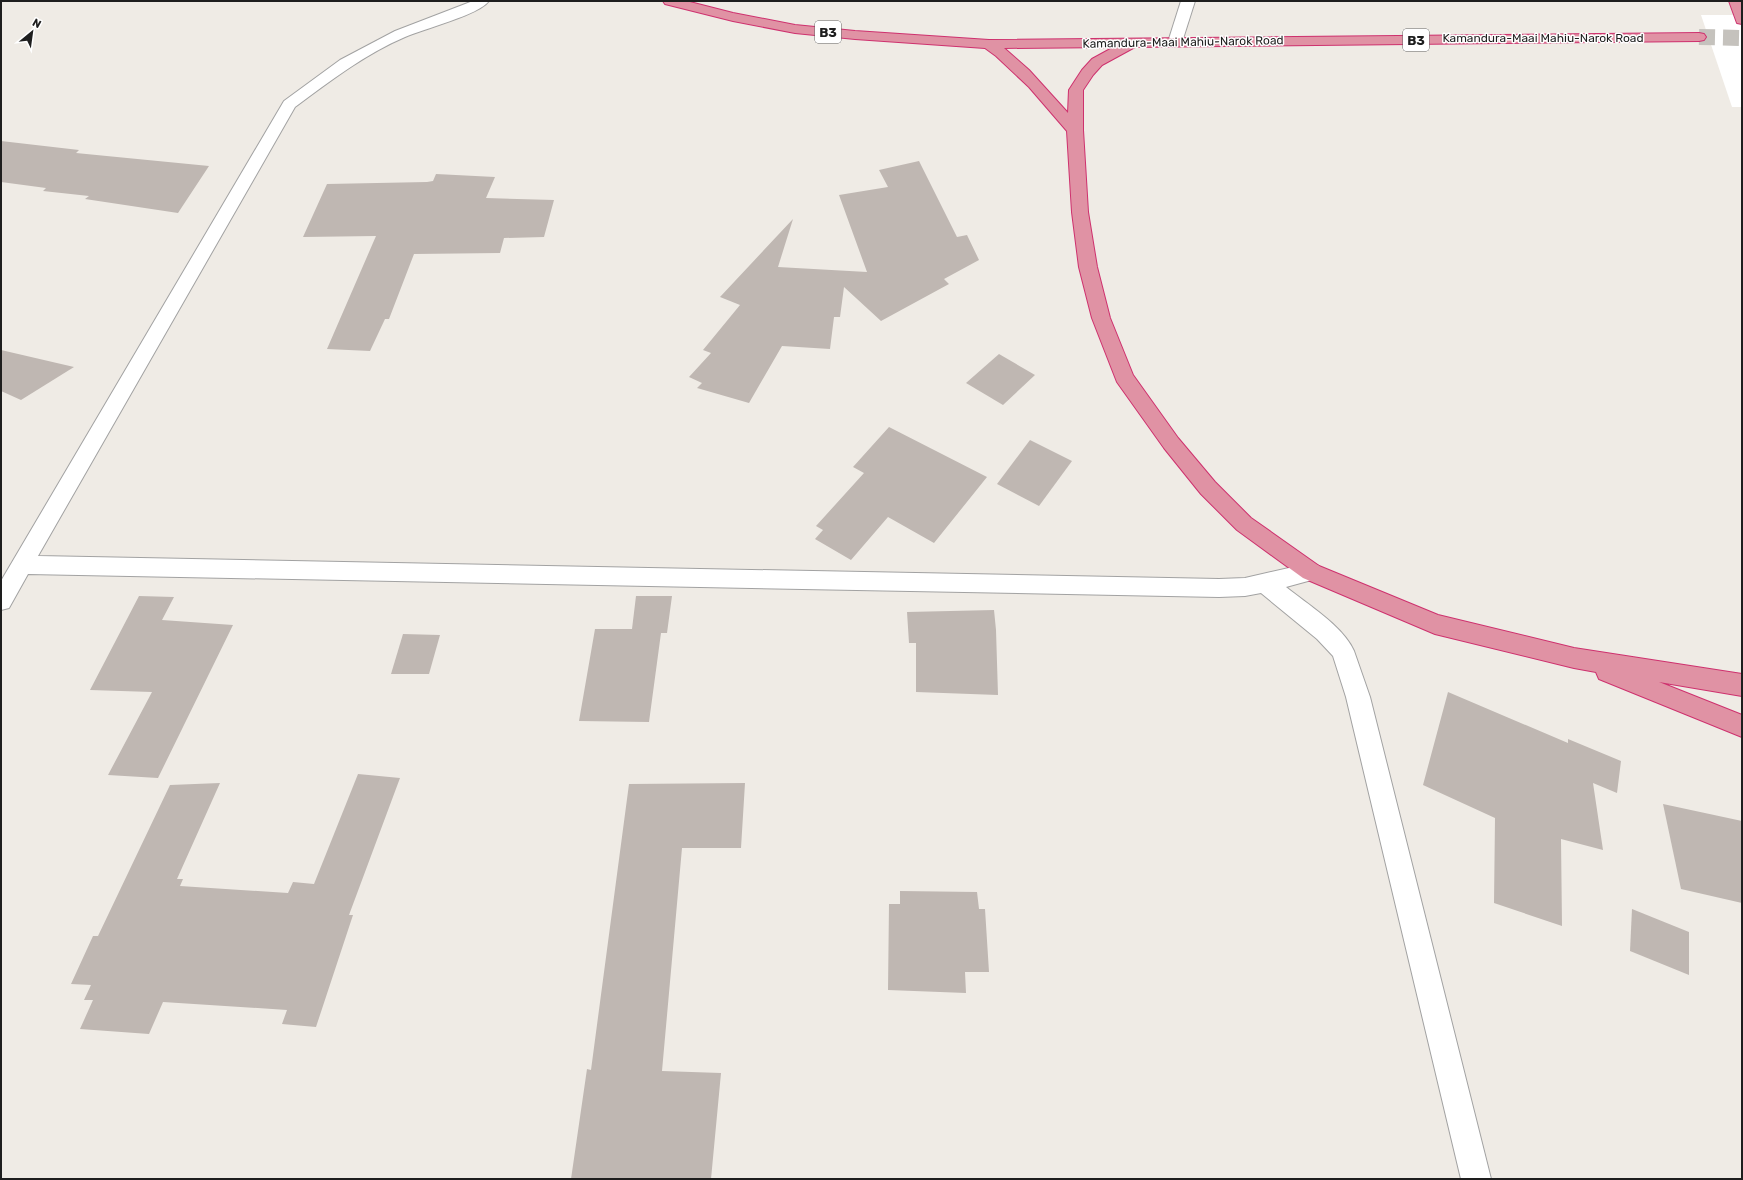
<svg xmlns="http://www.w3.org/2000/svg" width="1743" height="1180" viewBox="0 0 1743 1180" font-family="Rubik,sans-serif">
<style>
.pier{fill:#fff}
.building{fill:#bfb7b2}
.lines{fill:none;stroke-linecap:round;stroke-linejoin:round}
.highway-tunnel{stroke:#c5c2bd;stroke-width:16;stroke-dasharray:16 8;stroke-linecap:butt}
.minor-casing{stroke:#a2a2a2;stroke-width:2}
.highway-casing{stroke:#ce316e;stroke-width:2}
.minor{fill:#fff;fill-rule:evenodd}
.highway{fill:#e092a4;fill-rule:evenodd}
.labels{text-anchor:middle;stroke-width:3;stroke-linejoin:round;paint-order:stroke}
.far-street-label{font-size:12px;fill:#1e1e1e;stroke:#fff}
.shield{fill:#fff;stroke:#626262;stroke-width:1}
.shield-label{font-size:13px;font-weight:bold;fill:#1e1e1e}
</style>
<rect width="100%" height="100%" fill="#efebe5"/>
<path class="pier" d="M1701 15H1742V107H1732Z"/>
<g class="building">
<path d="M1 141 79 150 76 153 209 166 178 213 85 199 89 196 43 191 46 188 1 182Z"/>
<path d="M919 161 957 237 967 235 979 260 944 279 949 284 881 321 844 287 840 317H834L830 349 782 346 749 403 697 388 702 383 689 377 711 353 703 350 740 305 720 297 793 219 778 267 867 272 839 195 888 187 879 170Z"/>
<path d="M436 174 495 177 486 198 554 200 544 237 504 238 500 253 414 254 389 319H385L370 351 327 349 376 236 303 237 327 184 427 182 433 181Z"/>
<path d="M1 350 74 367 21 400 1 391Z"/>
<path d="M999 354 1035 375 1003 405 966 383Z"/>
<path d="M889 427 987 477 934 543 888 517 851 560 815 539 823 530 816 526 864 473 853 467Z"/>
<path d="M1030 440 1072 461 1039 506 997 484Z"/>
<path d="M139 596 174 597 162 620 233 625 158 778 108 775 152 692 90 690Z"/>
<path d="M636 596H672L667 633H661L649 722 579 721 595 629H632Z"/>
<path d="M994 610 996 630 998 695 916 692V643H909L907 612Z"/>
<path d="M403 634 440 635 429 674H391Z"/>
<path d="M1448 692 1568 743V739L1621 761 1617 793 1593 783 1603 850 1561 839 1562 926 1494 903 1495 818 1423 785Z"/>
<path d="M358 774 400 778 349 915H353L316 1027 282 1024 287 1010 163 1002 149 1034 80 1029 93 1000H84L91 985 71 984 93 936H98L170 785 220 783 177 879H183L180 886 288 893 293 882 314 884Z"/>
<path d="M745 783 741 848H682L662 1071 721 1073 711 1179H571L587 1069 591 1070 629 784Z"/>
<path d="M1663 804 1742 821V903L1681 889Z"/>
<path d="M900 891 977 892 979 909H985L989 972H965L966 993 888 990 889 904H900Z"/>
<path d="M1632 909 1689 932V975L1630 951Z"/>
</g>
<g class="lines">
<path class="highway-tunnel" d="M1699 37 1742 38"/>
<defs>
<g id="minor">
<path d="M473 1H489C479 15 423 29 405 37 365 54 330 81 295 107L38 556 1219 579 1245 578 1311 563 1319 566 1322 572 1319 578 1286 587C1307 604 1343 626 1354 651L1370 697 1491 1179H1461L1346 697 1333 656 1317 639 1261 593 1245 596 1219 597 28 574 9 608 1 610V581L284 101 340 60 395 31Z"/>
<path d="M1181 1H1195L1182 42 1180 45 1175 46 1170 45 1168 42Z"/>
</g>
<g id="highway">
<path d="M663 1H686L733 13 795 25 855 31 989 40 1699 33 1704 34 1706 37 1704 40 1699 41 1135 47 1102 65 1093 75 1083 90V130L1088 212 1097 267 1110 318 1133 375 1178 438 1215 482 1251 518 1319 566 1438 615 1574 648 1742 674V696L1659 682 1742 715V737L1599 679 1596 672 1574 668 1435 634 1303 578 1237 530 1201 494 1164 448 1117 382 1092 318 1079 267 1072 212 1067 131 1029 87 996 56 985 48 855 39 795 33 733 21 665 4ZM1114 47 1092 59 1082 70 1069 90 1068 113 1029 70 1004 48Z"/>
<path d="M1729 1H1742V24L1737 23Z"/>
</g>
</defs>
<use href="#minor" class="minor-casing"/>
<use href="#highway" class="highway-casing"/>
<use href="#minor" class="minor"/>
<use href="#highway" class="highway"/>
</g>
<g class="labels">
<g class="far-street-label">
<text x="1543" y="42">Kamandura-Maai Mahiu-Narok Road</text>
<text transform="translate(1183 42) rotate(-1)" y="4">Kamandura-Maai Mahiu-Narok Road</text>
</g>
<g class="shield">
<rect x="815" y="21" width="26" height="22" rx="3"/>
<rect x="1403" y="29" width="26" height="22" rx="3"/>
</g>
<g class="shield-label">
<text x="828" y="37">B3</text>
<text x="1416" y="45">B3</text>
</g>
</g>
<rect width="1743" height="1180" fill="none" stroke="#1e1e1e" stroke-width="4"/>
<g transform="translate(32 32) rotate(29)" stroke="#ffffff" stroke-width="3" paint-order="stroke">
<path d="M0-3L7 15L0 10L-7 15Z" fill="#1e1e1e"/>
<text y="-6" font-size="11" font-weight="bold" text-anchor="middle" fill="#1e1e1e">N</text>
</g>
</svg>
